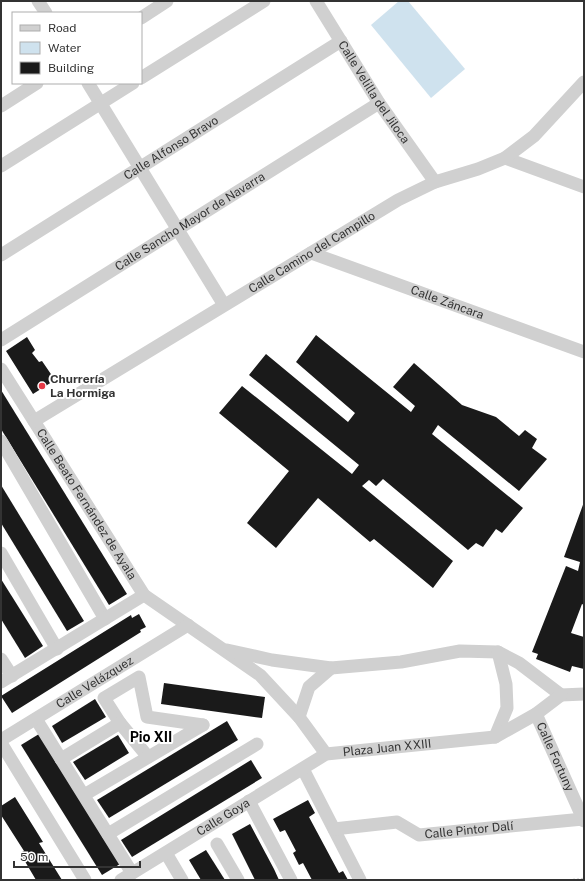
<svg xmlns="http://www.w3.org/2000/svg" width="585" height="881" viewBox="0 0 585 881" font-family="'Public Sans',sans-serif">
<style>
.water{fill:#cfe2ee}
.building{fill:#1a1a1a}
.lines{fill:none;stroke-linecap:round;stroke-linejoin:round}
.path{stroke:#cdcdcd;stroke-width:2.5;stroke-dasharray:2 2;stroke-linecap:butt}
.street{stroke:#d0d0d0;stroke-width:13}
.poi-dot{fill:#e63946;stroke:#fff;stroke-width:1.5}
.labels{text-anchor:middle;stroke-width:4;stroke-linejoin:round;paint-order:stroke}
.street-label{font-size:12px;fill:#333;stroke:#fff}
.poi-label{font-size:12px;font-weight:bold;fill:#333;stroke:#fff;text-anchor:start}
.quarter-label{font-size:14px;font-weight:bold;fill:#000;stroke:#fff}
</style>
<rect width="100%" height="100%" fill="#fff"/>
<path class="water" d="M399 1H408L465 69 431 98 371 25Z"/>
<g class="building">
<path d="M316 335 411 412 415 406 393 387 414 363 462 405 496 417 519 436 525 430 537 439 532 448 547 459 519 491 438 425 432 434 523 508 502 533 496 529 483 547 476 543 468 550 383 479 376 486 369 480 362 486 453 561 433 588 374 539 370 542 318 498 276 548 247 523 289 471 219 413 242 386 352 474 359 465 249 375 266 354 348 422 355 413 296 362Z"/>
<path d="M27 337 35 350 32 353 39 362 42 361 55 380 33 394 6 351Z"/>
<path d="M1 390 127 594 109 605 1 429Z"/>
<path d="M1 485 84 621 67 631 1 523Z"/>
<path d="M584 502V605L582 604 571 633 584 637V669L572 666 570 672 536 659 538 654 532 652 566 566 578 571 580 562 564 557Z"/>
<path d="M1 579 43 646 25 658 1 619Z"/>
<path d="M139 614 146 627 140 630 141 632 12 713 1 696 131 615 132 618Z"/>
<path d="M164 683 265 697 262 718 161 704Z"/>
<path d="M95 699 106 717 62 743 52 726Z"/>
<path d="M227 721 238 740 109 818 97 800Z"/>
<path d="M39 734 120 864 102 875 21 745Z"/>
<path d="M118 735 129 753 85 780 73 762Z"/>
<path d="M251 760 262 778 132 857 121 840Z"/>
<path d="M15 797 43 842 39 843 62 880H36L20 853 24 851 1 815V806Z"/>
<path d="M308 800 315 813 309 817 339 873 343 871 348 880H312L303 863 299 865 293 853 296 851 285 830 280 832 273 819Z"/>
<path d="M250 824 274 869 279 880H255L232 834Z"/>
<path d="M206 850 225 880H201L189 860Z"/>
</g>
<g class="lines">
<path class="path" d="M573 880 584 879"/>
<g class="street">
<path d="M38 1 46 13"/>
<path id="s1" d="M316 1 379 103 435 182"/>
<path d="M141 18 167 1"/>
<path d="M141 78 264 1"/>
<path d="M88 83 224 305"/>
<path d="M1 106 37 83"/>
<path d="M505 158 584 187"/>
<path d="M1 166 133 83"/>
<path id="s2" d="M311 253 584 352"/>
<path id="s3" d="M1 255 341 41"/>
<path id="s4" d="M1 340 379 103"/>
<path id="s5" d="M1 369 144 595 260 675 299 717 326 754"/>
<path id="s6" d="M34 421 398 200 435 182 478 169 505 158 534 136 584 82"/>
<path d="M1 441 105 619"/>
<path d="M1 553 57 649"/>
<path d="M227 650 272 660 331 668 401 662 460 651 498 652 519 663 561 695"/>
<path d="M1 659 12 676"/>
<path d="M1 682 144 595"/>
<path d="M561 695 584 694"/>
<path id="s7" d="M536 714 584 821"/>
<path d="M299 717 309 687 331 668"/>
<path d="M36 719 132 873"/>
<path d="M495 737 507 708 506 684 498 652"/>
<path id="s8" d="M1 740 188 625"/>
<path d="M1 743 85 880"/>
<path d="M148 757 120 723 104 698 139 677 147 717 203 725"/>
<path d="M61 759 120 723"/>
<path d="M303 769 360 880"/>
<path d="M84 795 203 725"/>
<path d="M249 801 291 880"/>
<path id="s9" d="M334 829 397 822 419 835 583 819"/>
<path d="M108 834 257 744"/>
<path d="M217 844 238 880"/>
<path d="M166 853 182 880"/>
<path id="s10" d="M121 880 326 754 495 737 536 714 561 695"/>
</g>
</g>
<circle class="poi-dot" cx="42" cy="386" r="4"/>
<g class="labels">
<g class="street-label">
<text dy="4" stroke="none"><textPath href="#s1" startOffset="108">Calle Velilla del Jiloca</textPath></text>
<text dy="4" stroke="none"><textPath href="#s3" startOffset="201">Calle Alfonso Bravo</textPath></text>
<text dy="4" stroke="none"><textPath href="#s4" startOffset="223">Calle Sancho Mayor de Navarra</textPath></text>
<text dy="4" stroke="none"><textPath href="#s6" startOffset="325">Calle Camino del Campillo</textPath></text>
<text dy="4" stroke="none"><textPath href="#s2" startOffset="145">Calle Záncara</textPath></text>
<text dy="4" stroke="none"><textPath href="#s5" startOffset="160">Calle Beato Fernández de Ayala</textPath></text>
<text dy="4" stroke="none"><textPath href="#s8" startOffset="110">Calle Velázquez</textPath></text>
<text dy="4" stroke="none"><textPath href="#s10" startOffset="302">Plaza Juan XXIII</textPath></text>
<text dy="4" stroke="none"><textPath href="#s7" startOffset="47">Calle Fortuny</textPath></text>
<text dy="4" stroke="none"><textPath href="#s10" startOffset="120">Calle Goya</textPath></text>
<text dy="4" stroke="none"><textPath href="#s9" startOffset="139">Calle Pintor Dalí</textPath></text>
</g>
<g class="poi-label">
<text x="50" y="383">Churrería<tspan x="50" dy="14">La Hormiga</tspan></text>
</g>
<g class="quarter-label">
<text x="151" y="742">Pio XII</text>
</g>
</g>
<rect width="585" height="881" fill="none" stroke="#333333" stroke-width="4"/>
<rect x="12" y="12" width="130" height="72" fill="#ffffff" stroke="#adadad"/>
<rect x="20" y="25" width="20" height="6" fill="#d0d0d0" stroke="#adadad"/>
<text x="48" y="32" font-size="12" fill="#333333">Road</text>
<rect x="20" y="42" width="20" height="12" fill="#cfe2ee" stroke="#adadad"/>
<text x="48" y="52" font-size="12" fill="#333333">Water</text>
<rect x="20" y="62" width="20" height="12" fill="#1a1a1a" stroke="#adadad"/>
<text x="48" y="72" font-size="12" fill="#333333">Building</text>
<path d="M14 861v6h126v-6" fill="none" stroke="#333333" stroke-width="2"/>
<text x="20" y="861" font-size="12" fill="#333333" stroke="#ffffff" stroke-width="3" paint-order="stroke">50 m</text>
</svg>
